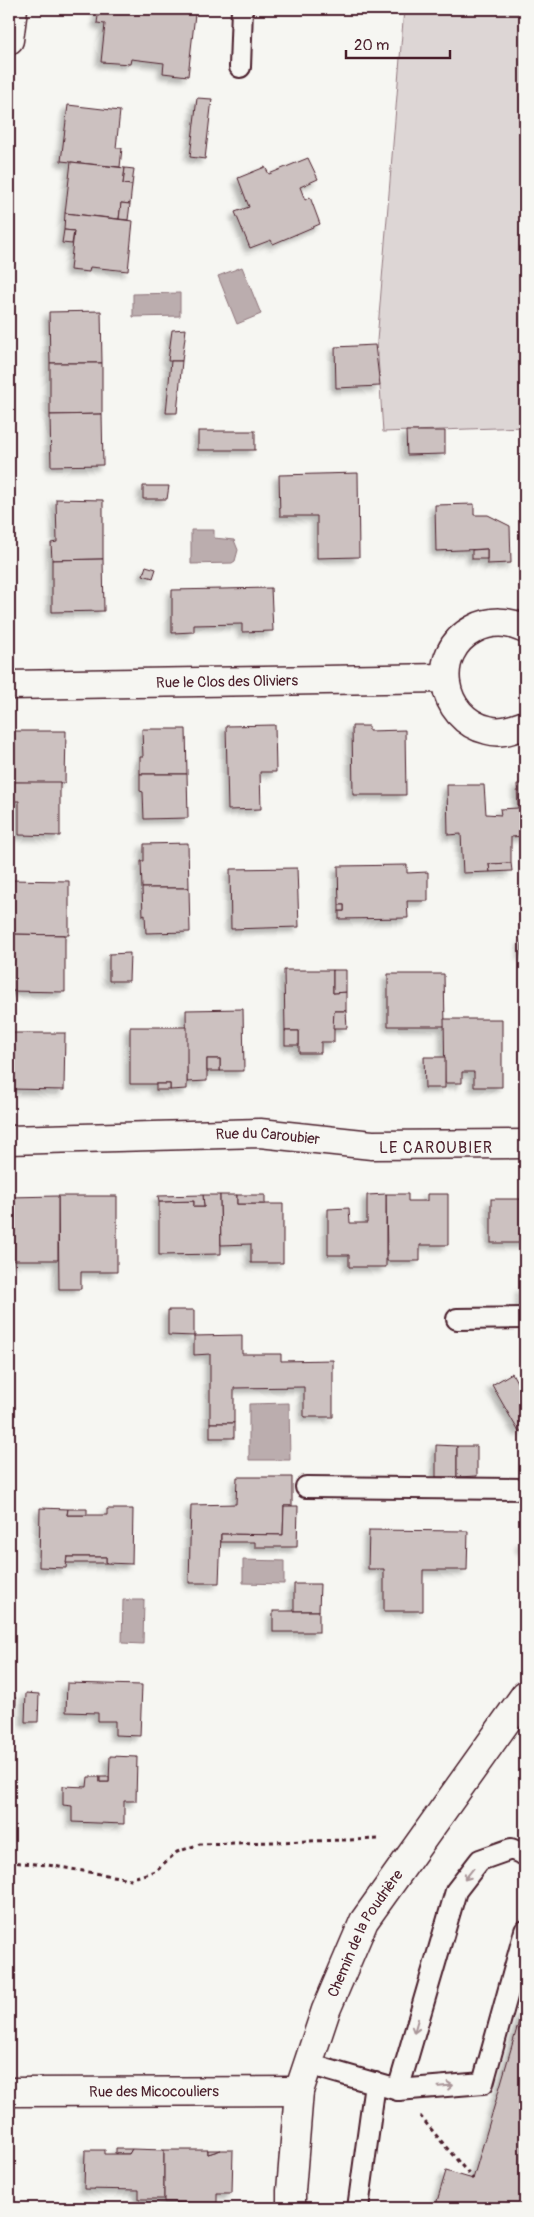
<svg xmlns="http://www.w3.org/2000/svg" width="534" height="2217" viewBox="0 0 534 2217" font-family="Pangolin,sans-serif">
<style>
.green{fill:#ddd6d5;stroke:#947a80}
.water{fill:#bbadae;stroke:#8e747a}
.building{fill:#ccc1c0;stroke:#4a1f2b;filter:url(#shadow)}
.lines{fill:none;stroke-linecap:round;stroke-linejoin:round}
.service-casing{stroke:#4a1f2b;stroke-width:24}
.minor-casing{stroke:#4a1f2b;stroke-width:31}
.path{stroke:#4a1f2b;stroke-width:3;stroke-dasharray:4 4;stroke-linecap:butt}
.service{stroke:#f6f6f2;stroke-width:20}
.minor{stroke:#f6f6f2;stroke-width:28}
.oneway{stroke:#a99598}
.labels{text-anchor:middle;stroke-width:4;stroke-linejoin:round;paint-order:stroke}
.street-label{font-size:15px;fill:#4a1f2b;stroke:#f6f6f2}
.neighbourhood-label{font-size:16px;letter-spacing:1px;fill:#4a1f2b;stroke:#f6f6f2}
</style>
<defs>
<filter id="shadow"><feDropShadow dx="-4.5" dy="4.5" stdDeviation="2.5" flood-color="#0004"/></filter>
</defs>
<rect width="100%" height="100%" fill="#f6f6f2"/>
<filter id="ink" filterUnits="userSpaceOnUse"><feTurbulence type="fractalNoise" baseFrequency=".02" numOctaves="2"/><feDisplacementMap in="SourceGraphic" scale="10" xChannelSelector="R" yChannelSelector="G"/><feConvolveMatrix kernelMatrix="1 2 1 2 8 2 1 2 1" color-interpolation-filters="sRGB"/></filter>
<g filter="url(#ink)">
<path class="green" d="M404 9H525V427L383 432 377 341Z"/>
<g class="water">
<path d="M242 267 261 314 237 324 218 276Z"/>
<path d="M180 293V316L133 317V294Z"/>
<path d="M191 530H214V538L234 540 238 550 235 561 232 563 191 564Z"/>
<path d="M289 1403 290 1460H249V1404Z"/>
<path d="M243 1560 284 1561V1584L243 1583Z"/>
<path d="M123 1600H144L143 1644 122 1643Z"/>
</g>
<g class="building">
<path d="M99 9H148L195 14 188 76 163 73 164 63 131 59 130 64 101 62 105 24 97 23Z"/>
<path d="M197 98 212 99 205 159 190 157Z"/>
<path d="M68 105 120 111 116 148H122L120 167 61 161Z"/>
<path d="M308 158 318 179 300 187 305 200 310 197 320 224 273 244 271 240 250 248 235 212 249 207 238 178 265 167 269 174Z"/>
<path d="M71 162 125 168 123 184 132 185 130 204 121 203 119 219 65 213Z"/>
<path d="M125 168 134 169 132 185 123 184Z"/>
<path d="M121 203 130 204 128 220 119 219Z"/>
<path d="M65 213 133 221 128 271 90 267 89 272 70 270 74 231 64 230Z"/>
<path d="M64 230 74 231 72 244 62 243Z"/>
<path d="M101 311 102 363H50L49 312Z"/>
<path d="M186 329 182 361H168L172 330Z"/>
<path d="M375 345 380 386 336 388 335 347Z"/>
<path d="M171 361H182L177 413H166Z"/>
<path d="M50 363H102V414L50 415Z"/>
<path d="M102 414 103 465 51 466 50 415Z"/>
<rect x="198" y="431" width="57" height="19"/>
<path d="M406 431H445V454L407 455Z"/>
<path d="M358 473 359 557 317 558V516H280L279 475Z"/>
<path d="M143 486H169L167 499H143Z"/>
<path d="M56 499 103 500V559L52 560 51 543 57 542Z"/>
<path d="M474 504V515H488L510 526 511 563 487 564V549L436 551 435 505Z"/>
<path d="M487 549V559H472V550Z"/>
<path d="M103 559 104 611 52 612V560Z"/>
<path d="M146 566 156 569 153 578 143 575Z"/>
<path d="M271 588 273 631 242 632V624L194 625V632L172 633V590Z"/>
<path d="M275 725 276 772H260L261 809 228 810 226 726Z"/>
<path d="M352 726H369V731L405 730 406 795H353Z"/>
<path d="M142 729H186L187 774H140V757H143Z"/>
<path d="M10 731H66L65 783 9 782Z"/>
<path d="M140 774H187L188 818 144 819 143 792 140 791Z"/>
<path d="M9 782H60V836L19 835V801H9Z"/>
<path d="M517 784H525V836L511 837V863L489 864 490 872 463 873 461 834 448 835 447 785H484L486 814 501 815 500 809 518 808Z"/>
<path d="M188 843 189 888H142L141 861H144V844Z"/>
<path d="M511 863 512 871 490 872 489 864Z"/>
<path d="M407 865V873L428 872V901H407L408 918 339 919V911H344V905H339L338 866Z"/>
<path d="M297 868 299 927 231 929 230 869Z"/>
<path d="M9 880 69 881V935L9 934Z"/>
<path d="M142 888H189L190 932 146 933 145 915 143 916Z"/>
<rect x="339" y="905" width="5" height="6"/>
<path d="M9 934 65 935V992L9 991Z"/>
<rect x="522" y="940" width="3" height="15"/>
<path d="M130 953 129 981H109V954Z"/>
<path d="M284 970H333V993L346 992V1011H334V1042H321V1053H299V1031H285Z"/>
<path d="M333 970H346V992L333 993Z"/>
<path d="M388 974H444L445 1026H388Z"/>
<path d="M243 1009 244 1071H220V1059H207V1081L187 1082 186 1010Z"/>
<path d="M334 1011H346L347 1028H333Z"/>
<path d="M444 1019H502V1087H474V1072H462V1083H445Z"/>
<path d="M130 1027H187V1089L170 1090V1084H130Z"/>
<rect x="285" y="1031" width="14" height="14"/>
<path d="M9 1033H65L64 1090 9 1089Z"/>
<path d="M424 1057H445V1088H425Z"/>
<rect x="207" y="1059" width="13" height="12"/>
<rect x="156" y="1084" width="14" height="6"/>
<path d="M386 1194H408V1201H427V1194H448V1245H420V1261H387Z"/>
<path d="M386 1194V1267H349V1255H328V1209L349 1208 350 1223H367V1195Z"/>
<path d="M203 1195H220L221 1254 159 1255V1202L194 1201V1207H204Z"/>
<path d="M203 1195 204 1207H194V1201L159 1202 158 1196Z"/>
<path d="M220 1195H237V1204H283V1263H251V1244L221 1245Z"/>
<rect x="237" y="1195" width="28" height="9"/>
<path d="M58 1196H117V1272H81V1289H59Z"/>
<path d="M58 1196V1260H9V1197Z"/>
<rect x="491" y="1199" width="34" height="44"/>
<rect x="521" y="1288" width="4" height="19"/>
<path d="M168 1310H194V1336L168 1335Z"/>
<path d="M242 1335V1354H281V1361L333 1360V1417H304V1387L234 1388V1423H210V1354L194 1355V1336Z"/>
<path d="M512 1373 518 1384 525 1380V1428L519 1432 492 1385Z"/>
<rect x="210" y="1423" width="24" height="15"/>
<path d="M436 1445 457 1446V1477H436Z"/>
<path d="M457 1446H477V1476L457 1477Z"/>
<path d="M237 1477H292V1506H284L283 1535 221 1534 219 1583H189L191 1505 236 1504Z"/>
<path d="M284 1506H298L297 1547H255V1542H221V1534L283 1535Z"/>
<path d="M40 1508 68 1509 67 1515H107V1509H133L132 1564 106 1563V1557H67L66 1568 39 1567Z"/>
<path d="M68 1509H87V1515H67Z"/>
<path d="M369 1530 468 1531 467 1570H423V1611H384V1569H368Z"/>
<path d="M525 1539V1550L520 1546Z"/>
<path d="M67 1557H106V1563H66Z"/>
<path d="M294 1584H320L319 1611H294Z"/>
<rect x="273" y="1611" width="46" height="21"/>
<path d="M67 1683 142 1685 140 1736 115 1735V1721H98V1713L66 1712Z"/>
<path d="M26 1693 39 1694 38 1722H25Z"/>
<path d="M9 1698H16L15 1740H9Z"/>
<path d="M110 1756 137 1757 136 1801H124V1824L72 1822V1806L63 1805V1786L87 1787 88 1777H100V1782H109Z"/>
<rect x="100" y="1777" width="9" height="5"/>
<path d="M522 2011 525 2012V2208H435L446 2171 473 2179Z"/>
<path d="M116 2149H132L129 2154H116Z"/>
<path d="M132 2149 164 2150V2199H139V2190L84 2189 85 2150H105V2154H129Z"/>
<path d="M164 2150H208V2154L221 2150H233L232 2193H217V2203L164 2202Z"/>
<path d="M208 2150H221L208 2154Z"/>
</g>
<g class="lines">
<defs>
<g id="service">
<path d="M240 67 242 9"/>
<path d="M457 1319 525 1318"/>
<path d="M306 1487 525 1489"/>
<path d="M308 2064 398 2090 483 2083 525 1931"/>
<path d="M398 2090 456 1891 480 1860 511 1849 525 1855"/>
<path d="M358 2208 375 2083"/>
</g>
<g id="minor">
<path d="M9 40 13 9"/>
<path d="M525 629C509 621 491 620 474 629 429 652 440 719 488 730 501 734 513 729 525 725"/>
<path id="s1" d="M9 685 444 678"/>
<path id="s2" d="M9 1140 260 1133 372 1145 525 1144"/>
<path id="s3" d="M9 2092 299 2091"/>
<path id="s4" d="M291 2208V2191L299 2091 326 2010 364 1921 525 1695"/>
</g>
</defs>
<use href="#service" class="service-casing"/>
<use href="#minor" class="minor-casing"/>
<g class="path">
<path d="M9 1862 48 1865 130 1879 155 1871 177 1852 200 1844 382 1839"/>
<path d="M420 2116 473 2179"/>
</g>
<use href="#service" class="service"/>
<use href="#minor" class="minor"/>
</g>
<defs><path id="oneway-shaft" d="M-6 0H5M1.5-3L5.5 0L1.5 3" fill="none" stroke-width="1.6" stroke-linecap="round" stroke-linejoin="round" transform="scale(1.25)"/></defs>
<g class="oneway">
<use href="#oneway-shaft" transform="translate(469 1874) rotate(128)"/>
<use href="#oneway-shaft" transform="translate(416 2026) rotate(106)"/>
<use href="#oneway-shaft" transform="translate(446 2086) rotate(-5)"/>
</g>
</g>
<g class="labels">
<g class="street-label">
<text dy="5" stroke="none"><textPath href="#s1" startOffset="218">Rue le Clos des Oliviers</textPath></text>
<text dy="5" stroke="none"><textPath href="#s2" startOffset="259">Rue du Caroubier</textPath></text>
<text dy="5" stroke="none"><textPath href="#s4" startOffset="289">Chemin de la Poudrière</textPath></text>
<text dy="5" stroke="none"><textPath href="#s3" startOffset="145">Rue des Micocouliers</textPath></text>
</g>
<g class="neighbourhood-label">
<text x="436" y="1153">LE CAROUBIER</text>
</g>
</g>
<rect width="534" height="2217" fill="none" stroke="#f6f6f2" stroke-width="30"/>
<rect x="15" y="15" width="504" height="2187" fill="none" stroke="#4a1f2b" stroke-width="2" filter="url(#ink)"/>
<path d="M346 50v8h104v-8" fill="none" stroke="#4a1f2b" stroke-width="2.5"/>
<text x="354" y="50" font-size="15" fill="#4a1f2b" stroke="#f6f6f2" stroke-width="4" paint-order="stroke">20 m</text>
</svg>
